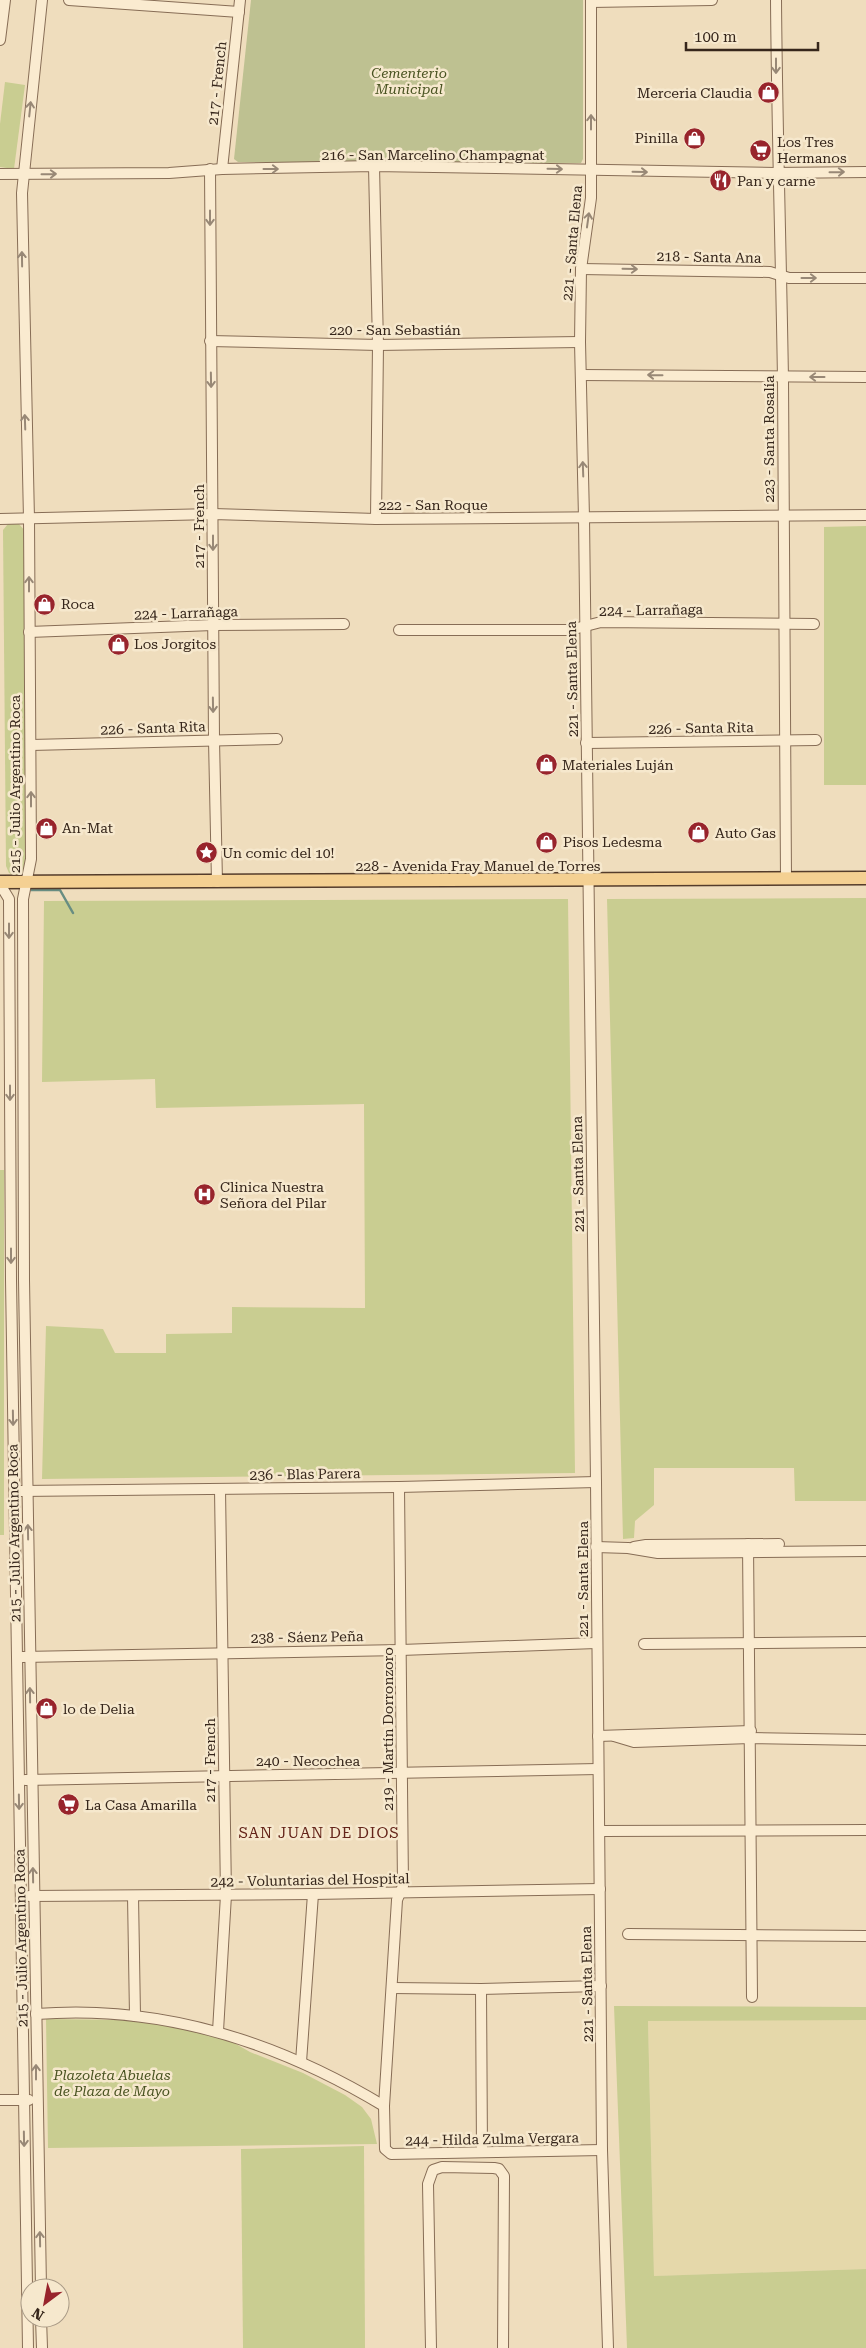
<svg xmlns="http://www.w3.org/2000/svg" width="866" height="2348" viewBox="0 0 866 2348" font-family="'Roboto Serif',serif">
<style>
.farmland{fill:#e5d8aa}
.green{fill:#c9cd91}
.cemetery{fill:#bec191}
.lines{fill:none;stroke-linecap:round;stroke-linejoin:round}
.stream{stroke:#688d82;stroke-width:2.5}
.minor-casing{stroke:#876d56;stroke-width:12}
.major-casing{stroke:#543c2b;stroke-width:15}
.minor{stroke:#faebd0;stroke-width:10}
.major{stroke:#f4d092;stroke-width:12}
.oneway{stroke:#988876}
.labels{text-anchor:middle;stroke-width:5;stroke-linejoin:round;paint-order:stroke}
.park-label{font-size:14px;font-style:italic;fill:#495321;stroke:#f6e8cd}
.street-label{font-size:14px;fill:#36261b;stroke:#f6e8cd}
.poi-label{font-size:14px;fill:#36261b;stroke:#f6e8cd;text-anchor:start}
.neighbourhood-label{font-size:15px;letter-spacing:1px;fill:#642419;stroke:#f6e8cd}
</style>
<rect width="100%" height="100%" fill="#efddbd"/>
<path class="farmland" d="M648 2020H866V2269L654 2276Z"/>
<g class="green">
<path d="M5 82 25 85 14 169 0 167V124Z"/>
<path d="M8 524H19L25 531 29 862 25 872 16 876 9 873 6 866 3 530Z"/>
<path d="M866 526V785H824V527Z"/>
<path d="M866 898V1501H795L794 1468H654V1505L635 1521 634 1538 623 1539 607 899Z"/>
<path d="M568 899 575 1473 42 1479 46 1326 103 1329 115 1353H166V1334L232 1333V1307L365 1308 364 1104 156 1108 155 1079 42 1082 44 901Z"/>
<rect x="0" y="1170" width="4" height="365"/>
<path d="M614 2006 866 2007V2020L648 2021 654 2276 866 2269V2348H627Z"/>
<path d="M46 2019 131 2020 166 2025 229 2040 250 2052 303 2073 345 2095 362 2107 371 2119 377 2144 48 2148Z"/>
<path d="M364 2146 365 2348H243L241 2149Z"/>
</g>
<path class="cemetery" d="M251 0H583V159L581 163 238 162 234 159Z"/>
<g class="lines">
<path class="stream" d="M30 890H60L73 913"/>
<defs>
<g id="minor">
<path d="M69 0 239 12"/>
<path d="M591 0V198L581 269 580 342 584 518 596 1482 602 2150 608 2348"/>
<path d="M776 0C777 127 781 253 783 380 784 546 784 712 786 879"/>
<path d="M591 2 712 0"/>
<path d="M0 40 5 0"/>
<path d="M374 166 378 345 376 519"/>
<path d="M210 169 214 740 217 882"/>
<path d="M222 169 240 0"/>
<path d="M0 174 169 173 222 169 374 166 777 173 866 172"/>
<path d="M581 269 770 272 789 278H866"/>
<path d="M210 341 378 345 580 342"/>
<path d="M581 375 866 377"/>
<path d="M0 519 213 514 376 519 866 515"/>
<path d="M399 630H570L601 622 814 624"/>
<path d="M29 632 213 625 344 624"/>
<path d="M586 743 816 740"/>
<path d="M31 745 277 739"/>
<path d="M0 884 9 899 11 1280 28 2348"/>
<path d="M399 1487 403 1886 397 1900 384 2106 385 2149 391 2154 602 2150"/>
<path d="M20 1491 399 1487 596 1482"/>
<path d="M748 1544 752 1997"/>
<path d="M596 1547 628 1548 658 1553 866 1551"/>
<path d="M634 1547 646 1545 779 1544"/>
<path d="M644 1644 866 1642"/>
<path d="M22 1657 401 1650 596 1643"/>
<path d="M598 1736 751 1731"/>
<path d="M614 1736 634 1742 750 1738 866 1740"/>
<path d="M25 1780 598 1769"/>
<path d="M600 1831 866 1830"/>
<path d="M29 1896 313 1894 600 1889"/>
<path d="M133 1896 135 2016"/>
<path d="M628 1934 866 1936"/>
<path d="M393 1988 481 1989 601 1986"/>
<path d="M481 1989 482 2152"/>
<path d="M36 2014C161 2004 278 2042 384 2106"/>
<path d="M218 2031 226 1895 220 1489"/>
<path d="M301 2062 313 1894"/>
<path d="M0 2100H29"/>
<path d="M41 2288 24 1280 23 899 31 859 29 519 22 193 42 0"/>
<path d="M41 2318 42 2348"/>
<path d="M431 2348 428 2184 433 2170 442 2167 494 2168 499 2169 504 2176 503 2348"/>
</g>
<path id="major" d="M0 882 866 878"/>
</defs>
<use href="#minor" class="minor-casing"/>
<use href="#major" class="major-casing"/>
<use href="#minor" class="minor"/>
<use href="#major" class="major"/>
</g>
<defs><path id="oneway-shaft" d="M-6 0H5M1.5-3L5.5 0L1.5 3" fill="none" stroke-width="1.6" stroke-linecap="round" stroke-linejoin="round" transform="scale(1.25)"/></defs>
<g class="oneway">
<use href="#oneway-shaft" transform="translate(776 66) rotate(90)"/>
<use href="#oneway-shaft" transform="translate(30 109) rotate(-84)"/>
<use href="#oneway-shaft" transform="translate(591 122) rotate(-90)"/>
<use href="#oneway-shaft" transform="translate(271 169)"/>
<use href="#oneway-shaft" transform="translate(555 169) rotate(1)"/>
<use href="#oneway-shaft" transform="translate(640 172) rotate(1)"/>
<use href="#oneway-shaft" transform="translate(837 172) rotate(-1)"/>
<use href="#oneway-shaft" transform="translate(49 174) rotate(-1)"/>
<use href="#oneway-shaft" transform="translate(210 218) rotate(90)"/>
<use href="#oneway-shaft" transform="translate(588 220) rotate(-82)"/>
<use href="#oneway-shaft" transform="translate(22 259) rotate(-91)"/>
<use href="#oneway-shaft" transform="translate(630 269) rotate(1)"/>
<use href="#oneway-shaft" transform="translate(809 278)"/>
<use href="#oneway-shaft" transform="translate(655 375) rotate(-179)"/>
<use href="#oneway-shaft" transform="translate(817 377) rotate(180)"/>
<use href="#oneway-shaft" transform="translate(211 380) rotate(89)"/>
<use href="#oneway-shaft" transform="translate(25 422) rotate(-92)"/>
<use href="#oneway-shaft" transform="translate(583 469) rotate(-92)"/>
<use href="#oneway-shaft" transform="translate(213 543) rotate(90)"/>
<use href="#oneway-shaft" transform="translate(29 584) rotate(-90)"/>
<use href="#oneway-shaft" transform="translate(213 705) rotate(89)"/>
<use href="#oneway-shaft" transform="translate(31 799) rotate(-90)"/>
<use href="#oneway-shaft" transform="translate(9 931) rotate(90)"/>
<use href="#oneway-shaft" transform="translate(10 1093) rotate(90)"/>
<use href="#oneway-shaft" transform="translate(11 1256) rotate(90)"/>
<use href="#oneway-shaft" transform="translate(13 1418) rotate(89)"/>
<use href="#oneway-shaft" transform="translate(28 1532) rotate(-91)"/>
<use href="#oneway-shaft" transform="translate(30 1695) rotate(-91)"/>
<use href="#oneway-shaft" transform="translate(19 1802) rotate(89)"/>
<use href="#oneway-shaft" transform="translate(33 1875) rotate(-91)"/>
<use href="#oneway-shaft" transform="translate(36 2072) rotate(-90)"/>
<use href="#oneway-shaft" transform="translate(24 2139) rotate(89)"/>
<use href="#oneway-shaft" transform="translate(40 2239) rotate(-91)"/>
</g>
<defs>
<symbol id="shop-disc" viewBox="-11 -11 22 22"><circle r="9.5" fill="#98242c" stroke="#f6e8cd"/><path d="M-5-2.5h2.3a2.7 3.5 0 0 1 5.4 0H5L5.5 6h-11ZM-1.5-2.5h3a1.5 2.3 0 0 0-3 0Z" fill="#fff"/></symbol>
<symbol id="supermarket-disc" viewBox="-11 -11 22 22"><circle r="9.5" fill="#98242c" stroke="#f6e8cd"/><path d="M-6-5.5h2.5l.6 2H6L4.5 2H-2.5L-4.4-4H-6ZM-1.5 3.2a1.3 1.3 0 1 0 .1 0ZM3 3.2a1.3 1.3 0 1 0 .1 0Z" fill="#fff"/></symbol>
<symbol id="restaurant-disc" viewBox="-11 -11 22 22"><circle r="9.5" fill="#98242c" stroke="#f6e8cd"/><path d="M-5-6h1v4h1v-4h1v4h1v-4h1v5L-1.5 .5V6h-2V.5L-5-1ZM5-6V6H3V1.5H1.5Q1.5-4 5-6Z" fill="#fff"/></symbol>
<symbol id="sight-disc" viewBox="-11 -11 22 22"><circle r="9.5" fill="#98242c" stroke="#f6e8cd"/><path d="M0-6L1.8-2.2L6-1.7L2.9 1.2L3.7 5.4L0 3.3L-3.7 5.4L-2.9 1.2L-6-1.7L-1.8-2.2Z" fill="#fff"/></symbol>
<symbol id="hospital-disc" viewBox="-11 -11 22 22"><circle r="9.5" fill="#98242c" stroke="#f6e8cd"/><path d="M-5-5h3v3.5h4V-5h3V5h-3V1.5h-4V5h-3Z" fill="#fff"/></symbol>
</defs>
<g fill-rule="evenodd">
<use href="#shop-disc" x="756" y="80" width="25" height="25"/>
<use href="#shop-disc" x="682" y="126" width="25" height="25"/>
<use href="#supermarket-disc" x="748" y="138" width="25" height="25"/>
<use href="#restaurant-disc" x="708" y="168" width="25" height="25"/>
<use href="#shop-disc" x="32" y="592" width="25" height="25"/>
<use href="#shop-disc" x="106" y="632" width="25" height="25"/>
<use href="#shop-disc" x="534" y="752" width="25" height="25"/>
<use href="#shop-disc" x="34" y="816" width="25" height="25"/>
<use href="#shop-disc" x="686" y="820" width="25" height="25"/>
<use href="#shop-disc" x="534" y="830" width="25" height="25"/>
<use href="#sight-disc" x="194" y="840" width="25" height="25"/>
<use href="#hospital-disc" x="192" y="1182" width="25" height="25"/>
<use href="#shop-disc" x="34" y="1696" width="25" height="25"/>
<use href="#supermarket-disc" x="56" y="1792" width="25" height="25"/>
</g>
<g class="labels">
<g class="park-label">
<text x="409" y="78">Cementerio<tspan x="409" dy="16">Municipal</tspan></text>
<text x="112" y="2080">Plazoleta Abuelas<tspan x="112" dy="16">de Plaza de Mayo</tspan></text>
</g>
<g class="street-label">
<text transform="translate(217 83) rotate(-84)" y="5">217 - French</text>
<text x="433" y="160">216 - San Marcelino Champagnat</text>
<text transform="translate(572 243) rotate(-85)" y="5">221 - Santa Elena</text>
<text transform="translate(709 257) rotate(1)" y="5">218 - Santa Ana</text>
<text x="395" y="335">220 - San Sebastián</text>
<text transform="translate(769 439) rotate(-90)" y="5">223 - Santa Rosalía</text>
<text x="433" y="510">222 - San Roque</text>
<text transform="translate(199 526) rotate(-90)" y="5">217 - French</text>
<text transform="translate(651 610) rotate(-1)" y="5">224 - Larrañaga</text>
<text transform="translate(186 613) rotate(-2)" y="5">224 - Larrañaga</text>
<text transform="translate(572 679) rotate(-91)" y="5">221 - Santa Elena</text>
<text transform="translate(153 728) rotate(-2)" y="5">226 - Santa Rita</text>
<text transform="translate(701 728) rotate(-1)" y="5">226 - Santa Rita</text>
<text transform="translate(15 784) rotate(-90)" y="5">215 - Julio Argentino Roca</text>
<text x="478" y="871">228 - Avenida Fray Manuel de Torres</text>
<text transform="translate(578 1174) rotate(-91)" y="5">221 - Santa Elena</text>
<text transform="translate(305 1474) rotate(-1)" y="5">236 - Blas Parera</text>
<text transform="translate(14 1533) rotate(-91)" y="5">215 - Julio Argentino Roca</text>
<text transform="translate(583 1579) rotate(-90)" y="5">221 - Santa Elena</text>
<text transform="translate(307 1637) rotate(-1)" y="5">238 - Sáenz Peña</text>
<text transform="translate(388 1729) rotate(-90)" y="5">219 - Martín Dorronzoro</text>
<text transform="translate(210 1760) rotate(-90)" y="5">217 - French</text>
<text x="308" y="1766">240 - Necochea</text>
<text transform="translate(310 1880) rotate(-1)" y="5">242 - Voluntarias del Hospital</text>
<text transform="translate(21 1938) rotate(-91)" y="5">215 - Julio Argentino Roca</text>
<text transform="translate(587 1984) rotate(-91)" y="5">221 - Santa Elena</text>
<text transform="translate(492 2139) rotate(-1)" y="5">244 - Hilda Zulma Vergara</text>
</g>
<g class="poi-label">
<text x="752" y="98" text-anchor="end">Merceria Claudia</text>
<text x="678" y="143" text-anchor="end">Pinilla</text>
<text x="777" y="147">Los Tres<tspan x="777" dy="16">Hermanos</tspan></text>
<text x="737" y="186">Pan y carne</text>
<text x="61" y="609">Roca</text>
<text x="134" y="649">Los Jorgitos</text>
<text x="562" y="770">Materiales Luján</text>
<text x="62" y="833">An-Mat</text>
<text x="715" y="838">Auto Gas</text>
<text x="563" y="847">Pisos Ledesma</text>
<text x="222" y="858">Un comic del 10!</text>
<text x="220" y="1192">Clinica Nuestra<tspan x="220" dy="16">Señora del Pilar</tspan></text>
<text x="63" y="1714">lo de Delia</text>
<text x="85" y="1810">La Casa Amarilla</text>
</g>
<g class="neighbourhood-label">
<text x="319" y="1838">SAN JUAN DE DIOS</text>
</g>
</g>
<g transform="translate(45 2303) rotate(212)"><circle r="24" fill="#f6e8cd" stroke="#a99a86"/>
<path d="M0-4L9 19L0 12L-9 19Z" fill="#98242c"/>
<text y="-8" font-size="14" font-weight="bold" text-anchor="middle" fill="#36261b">N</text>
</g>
<path d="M686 42v8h132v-8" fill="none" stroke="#36261b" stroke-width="2.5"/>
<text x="694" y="42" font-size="15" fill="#36261b" stroke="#f6e8cd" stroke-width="4" paint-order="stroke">100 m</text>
</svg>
